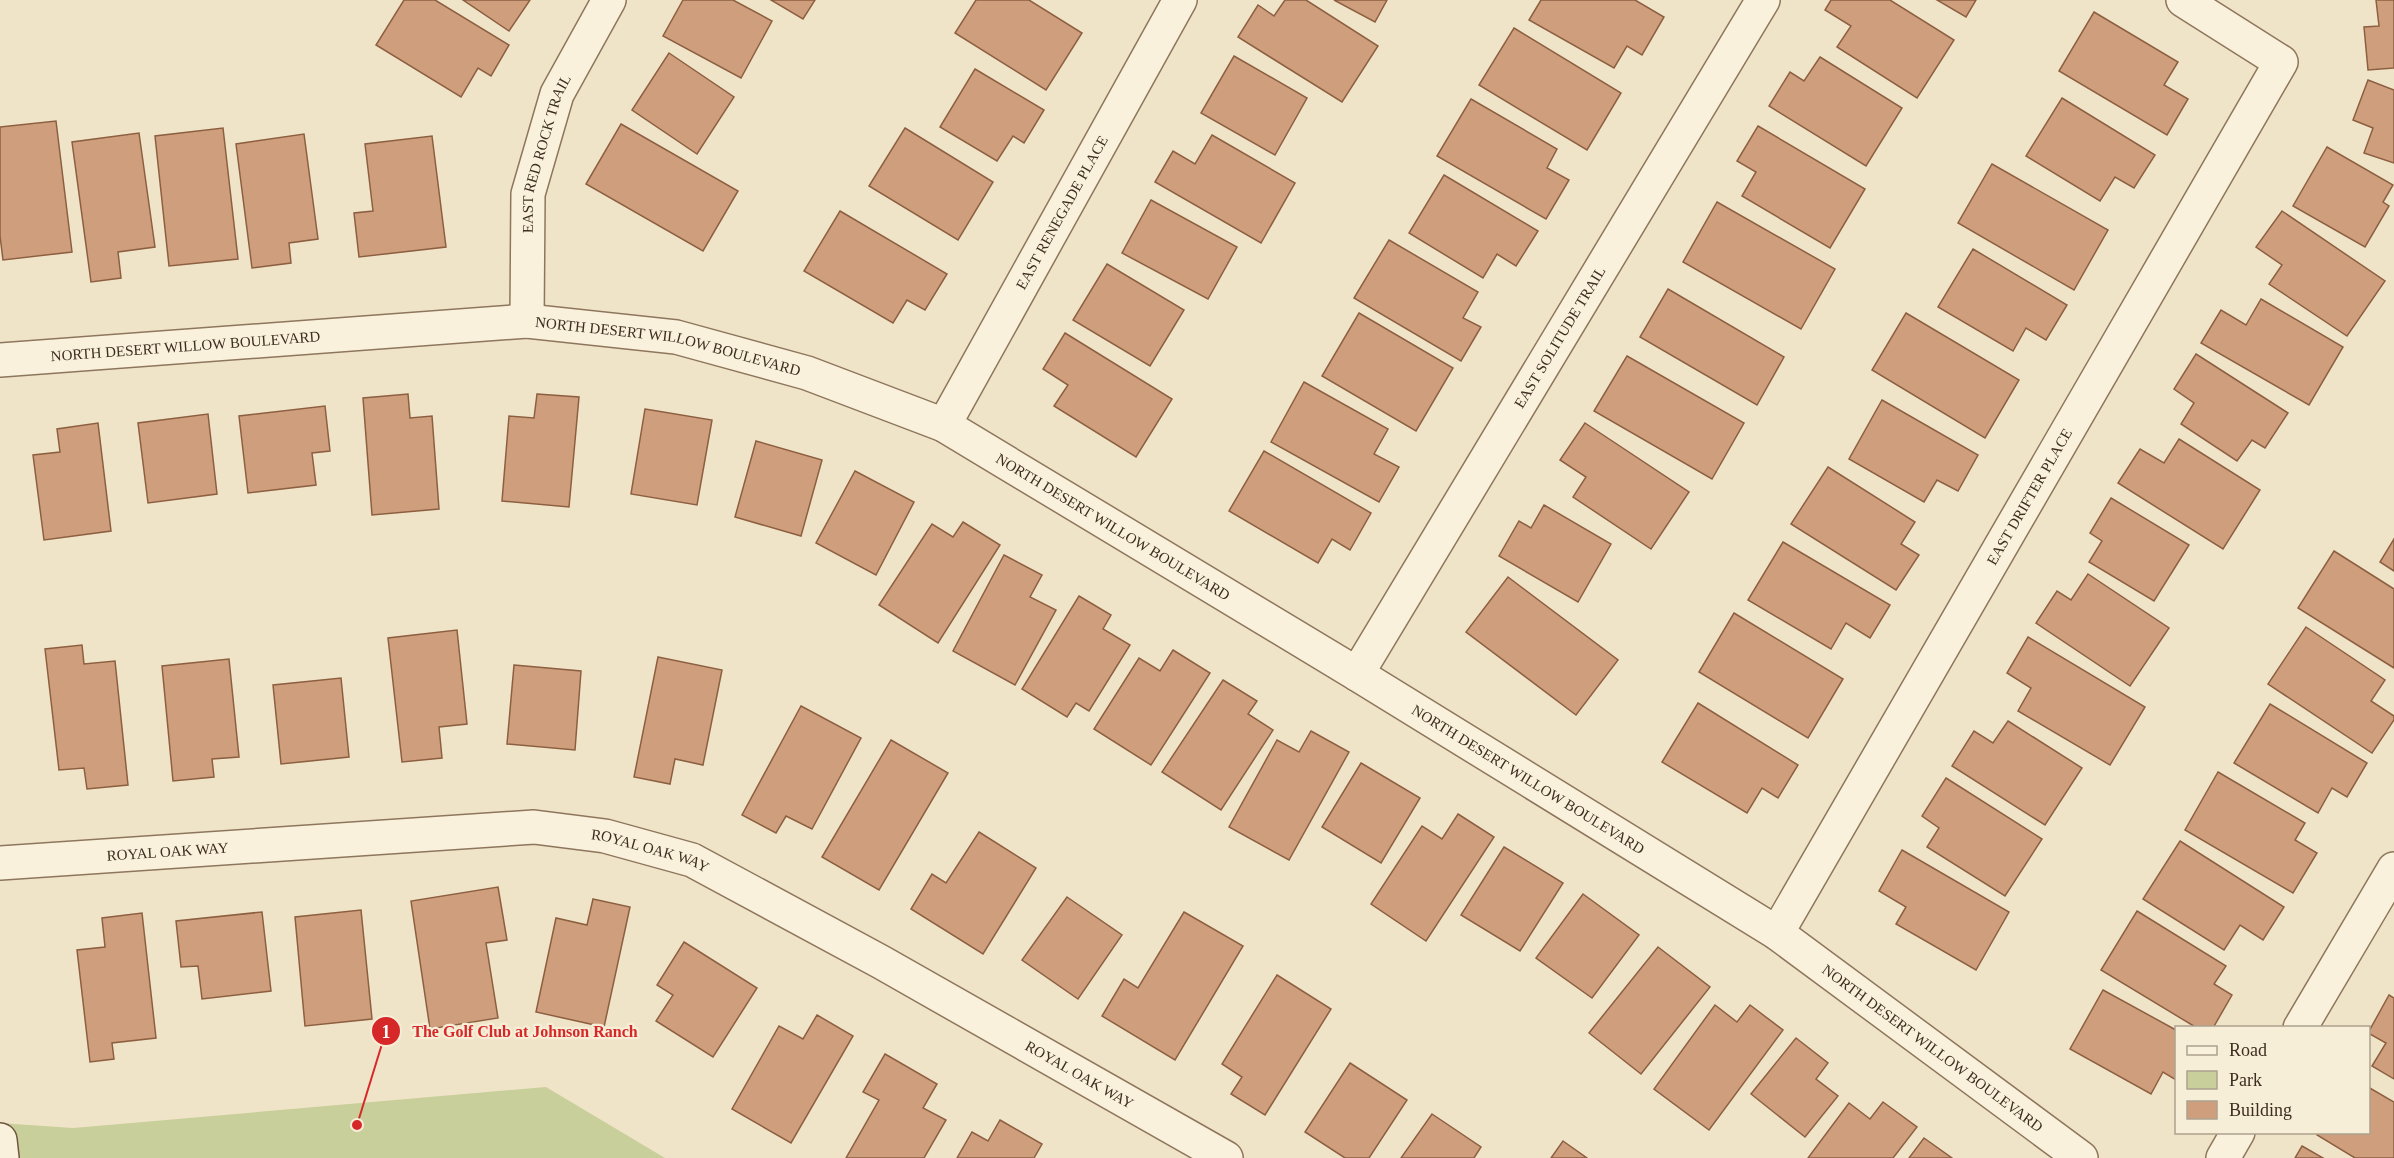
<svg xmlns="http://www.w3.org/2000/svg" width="2394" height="1158" viewBox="0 0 2394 1158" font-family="'Times New Roman',serif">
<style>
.green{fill:#c9cf9b}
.building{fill:#cf9f7d;stroke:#8d5f41;stroke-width:1.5}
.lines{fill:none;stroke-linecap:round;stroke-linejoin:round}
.street-casing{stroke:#8d765c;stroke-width:36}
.secondary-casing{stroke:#6f573f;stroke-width:36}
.street{stroke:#faf1dc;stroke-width:33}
.secondary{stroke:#faf1dc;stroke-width:33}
.labels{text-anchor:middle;stroke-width:4.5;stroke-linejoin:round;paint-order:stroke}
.street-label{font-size:15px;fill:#3d2e20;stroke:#f7eed8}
.leader{fill:none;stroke:#d62828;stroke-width:2}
.callout-dot{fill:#d62828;stroke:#f7eed8;stroke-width:2}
.mark-label{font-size:18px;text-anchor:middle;font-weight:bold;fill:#fff}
.callout-label{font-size:16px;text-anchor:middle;font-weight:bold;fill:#d62828;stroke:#f7eed8;stroke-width:4.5;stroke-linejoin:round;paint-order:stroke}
</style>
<rect width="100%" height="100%" fill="#f0e4c8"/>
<path class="green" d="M546 1087 665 1158H0V1123L73 1128Z"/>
<g class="building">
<path d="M404 0H435L509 45 491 76 478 68 461 97 376 45Z"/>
<path d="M463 0H530L509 31Z"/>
<path d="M683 0H733L772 21 741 78 663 36Z"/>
<path d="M771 0H815L803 19Z"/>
<path d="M976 0H1029L1082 33 1046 90 955 33Z"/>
<path d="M1285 0H1306L1378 46 1342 102 1238 37 1258 5 1274 16Z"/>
<path d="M1334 0H1387L1375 22Z"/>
<path d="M1541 0H1635L1664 17 1642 55 1627 46 1614 68 1529 20Z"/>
<path d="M1831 0H1890L1954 40 1917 98 1837 47 1851 26 1825 10Z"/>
<path d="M1937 0H1976L1966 17Z"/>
<path d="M2376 0H2394V68L2368 70 2364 27 2379 26Z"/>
<path d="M2094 12 2178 62 2164 85 2188 99 2167 135 2059 71Z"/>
<path d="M1514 28 1621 93 1587 150 1479 85Z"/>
<path d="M669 53 734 97 697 154 632 110Z"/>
<path d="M1234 56 1307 98 1275 155 1201 113Z"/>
<path d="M1820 57 1902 108 1866 166 1769 106 1790 72 1804 81Z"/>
<path d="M975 69 1044 110 1024 143 1013 136 997 161 940 127Z"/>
<path d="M2368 80 2394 90V163L2364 153 2373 128 2353 120Z"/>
<path d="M2062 98 2155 155 2134 188 2115 177 2100 201 2026 156Z"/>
<path d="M1471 99 1557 149 1547 168 1569 180 1546 219 1437 156Z"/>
<path d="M56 121 72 252 3 260 0 236V127Z"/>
<path d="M621 124 738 191 703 251 586 184Z"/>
<path d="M1758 126 1865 189 1830 248 1742 196 1756 172 1737 161Z"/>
<path d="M223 128 238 259 169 266 155 136Z"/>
<path d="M905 128 993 182 958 240 869 186Z"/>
<path d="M139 133 155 247 118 252 121 278 91 282 72 142Z"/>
<path d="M304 134 318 239 289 243 291 263 252 268 236 144Z"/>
<path d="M1212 135 1295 183 1261 243 1155 182 1173 151 1195 164Z"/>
<path d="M432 136 446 247 359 257 354 213 373 211 365 144Z"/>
<path d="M2327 147 2393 185 2383 202 2389 206 2365 247 2293 206Z"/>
<path d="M1992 164 2108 230 2074 290 1958 223Z"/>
<path d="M1444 175 1538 231 1516 266 1497 254 1483 278 1409 233Z"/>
<path d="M1151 200 1237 247 1208 299 1122 253Z"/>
<path d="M1717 202 1835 269 1801 329 1683 262Z"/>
<path d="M840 211 947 274 925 310 907 300 893 323 804 271Z"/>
<path d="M2282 211 2385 281 2347 336 2269 284 2282 265 2256 247Z"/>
<path d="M1389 240 1478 292 1463 318 1481 327 1461 361 1354 298Z"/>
<path d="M1973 249 2067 305 2046 340 2026 328 2013 351 1938 307Z"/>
<path d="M1107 264 1184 310 1150 366 1073 320Z"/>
<path d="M1668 289 1784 357 1757 405 1640 337Z"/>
<path d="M2261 299 2343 347 2309 405 2201 343 2221 310 2246 325Z"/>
<path d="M1359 313 1453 368 1416 431 1322 376Z"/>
<path d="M1906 313 2019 380 1985 438 1872 370Z"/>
<path d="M1065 333 1172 399 1136 457 1054 406 1068 385 1043 369Z"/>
<path d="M2196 354 2288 413 2265 448 2252 440 2237 461 2181 424 2194 403 2174 389Z"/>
<path d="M1627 356 1744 423 1712 479 1594 411Z"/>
<path d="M1304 382 1388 429 1374 454 1399 467 1379 502 1271 442Z"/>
<path d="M408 394 410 418 432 416 439 509 372 515 363 398Z"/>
<path d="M537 394 579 397 569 507 502 501 509 416 534 418Z"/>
<path d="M1882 400 1978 455 1958 491 1937 480 1924 502 1849 459Z"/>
<path d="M325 406 330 451 312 453 316 485 248 493 239 416Z"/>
<path d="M645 409 712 420 697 505 631 494Z"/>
<path d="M208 414 217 494 148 503 138 423Z"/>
<path d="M98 423 111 531 44 540 33 455 60 452 57 429Z"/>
<path d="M1585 423 1689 492 1651 549 1573 497 1586 477 1560 460Z"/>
<path d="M2179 439 2260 490 2223 549 2118 483 2140 449 2164 463Z"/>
<path d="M756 441 822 460 801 536 735 517Z"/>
<path d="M1264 451 1371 513 1350 550 1332 539 1318 563 1229 511Z"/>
<path d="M1828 467 1915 522 1901 544 1919 555 1896 590 1791 524Z"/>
<path d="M855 471 914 502 876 575 816 543Z"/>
<path d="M2111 498 2189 545 2154 601 2089 562 2102 541 2090 533Z"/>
<path d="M1544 505 1611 544 1578 602 1499 556 1519 521 1531 528Z"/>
<path d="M963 522 1000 545 938 643 879 605 932 524 953 537Z"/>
<path d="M2394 539V571L2380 562Z"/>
<path d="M1783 542 1890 605 1870 638 1846 623 1831 649 1748 600Z"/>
<path d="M2334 551 2394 589V668L2298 608Z"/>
<path d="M1004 555 1042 575 1030 597 1056 610 1015 685 953 651Z"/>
<path d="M2088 574 2169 628 2130 686 2036 623 2057 591 2071 600Z"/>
<path d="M1508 577 1618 660 1576 715 1466 632Z"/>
<path d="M1079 596 1111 615 1103 629 1130 645 1089 711 1076 703 1067 717 1022 689Z"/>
<path d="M1734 613 1843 679 1808 738 1699 672Z"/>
<path d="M2306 627 2385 680 2371 701 2394 716V720L2372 753 2268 684Z"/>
<path d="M457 630 467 724 439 727 442 758 402 762 388 638Z"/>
<path d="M2028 637 2145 707 2110 765 2018 711 2031 688 2007 673Z"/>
<path d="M82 645 84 664 115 661 128 785 87 789 84 768 59 770 45 649Z"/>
<path d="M1173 650 1210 673 1151 765 1094 729 1139 658 1160 671Z"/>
<path d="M658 657 722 670 703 765 675 759 670 784 634 777Z"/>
<path d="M229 659 239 757 212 759 214 777 173 781 162 666Z"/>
<path d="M514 665 581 671 575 750 507 744Z"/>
<path d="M341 678 349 757 281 764 273 685Z"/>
<path d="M1223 680 1257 701 1248 714 1273 730 1221 810 1162 772Z"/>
<path d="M1698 703 1798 765 1778 798 1762 788 1747 813 1662 762Z"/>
<path d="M2270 704 2367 763 2347 797 2332 788 2318 813 2234 763Z"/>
<path d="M801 706 861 738 812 829 786 816 776 833 742 815Z"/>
<path d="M2008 721 2082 768 2045 825 1952 766 1974 731 1993 743Z"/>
<path d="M1311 731 1349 752 1289 860 1229 827 1277 740 1299 752Z"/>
<path d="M891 740 948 773 879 890 822 857Z"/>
<path d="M1361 763 1420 798 1381 863 1322 827Z"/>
<path d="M2218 772 2305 823 2295 840 2317 853 2293 893 2185 830Z"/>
<path d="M1946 778 2042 839 2005 896 1927 847 1939 828 1922 816Z"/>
<path d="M1458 814 1494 837 1426 941 1371 904 1422 826 1442 839Z"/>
<path d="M979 832 1036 868 983 954 911 909 932 874 946 883Z"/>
<path d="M2180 841 2284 907 2263 940 2240 925 2224 950 2143 899Z"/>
<path d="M1504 847 1563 883 1520 951 1461 915Z"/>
<path d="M1902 850 2009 912 1976 970 1896 924 1906 907 1879 891Z"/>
<path d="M498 887 507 940 486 943 498 1018 430 1029 411 901Z"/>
<path d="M1583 894 1639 935 1592 998 1536 958Z"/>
<path d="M1067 897 1122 935 1078 999 1022 960Z"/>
<path d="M593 899 630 907 604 1027 536 1012 556 918 587 925Z"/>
<path d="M361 910 372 1019 305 1026 295 917Z"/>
<path d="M2137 911 2226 966 2214 984 2232 995 2213 1028H2197L2101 970Z"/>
<path d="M262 912 271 991 202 999 198 966 181 967 176 921Z"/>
<path d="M1184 912 1243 946 1175 1060 1102 1016 1124 979 1138 988Z"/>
<path d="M142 913 156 1038 112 1043 114 1059 90 1062 77 950 105 947 102 918Z"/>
<path d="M684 942 757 988 713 1057 656 1021 673 995 657 985Z"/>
<path d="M1658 947 1710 987 1641 1074 1589 1033Z"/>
<path d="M1277 975 1331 1009 1265 1115 1231 1094 1242 1077 1222 1064Z"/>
<path d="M2103 990 2176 1030V1080L2163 1072 2151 1094 2070 1049Z"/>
<path d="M2389 995 2394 998V1079L2372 1066 2386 1043 2368 1033Z"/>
<path d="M1715 1005 1737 1022 1750 1005 1783 1030 1709 1130 1654 1089Z"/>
<path d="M817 1015 853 1036 791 1143 732 1109 779 1026 803 1039Z"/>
<path d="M1796 1038 1828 1063 1816 1079 1838 1096 1805 1137 1751 1094Z"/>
<path d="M885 1054 937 1084 923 1108 946 1120 924 1158H846L879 1100 863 1092Z"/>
<path d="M1350 1063 1407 1100 1369 1158H1345L1305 1132Z"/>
<path d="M2368 1087 2394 1102V1158H2355L2317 1135 2318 1132H2368Z"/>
<path d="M1883 1102 1917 1127 1893 1158H1808L1849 1103 1870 1119Z"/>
<path d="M1432 1114 1481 1147 1474 1158H1401Z"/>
<path d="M1000 1120 1042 1144 1034 1158H957L972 1132 988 1141Z"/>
<path d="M1924 1138 1952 1158H1909Z"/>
<path d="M1563 1141 1587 1158H1551Z"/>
<path d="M2302 1146 2323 1158H2295Z"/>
</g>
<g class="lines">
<defs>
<g id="street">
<path id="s1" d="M527 321 528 194 557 94 609 0"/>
<path id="s2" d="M0 360 527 321 676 337 807 373 944 425 1357 674 1777 933 2081 1158"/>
<path id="s3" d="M944 425 1180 0"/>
<path id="s4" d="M1357 674 1763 0"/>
<path id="s5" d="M0 863 534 827 605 836 692 860 881 962 1226 1158"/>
<path id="s6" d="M1777 933 2281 62 2183 0"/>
<path d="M2300 1028 2394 869"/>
<path d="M2223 1158 2238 1132"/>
</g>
<path id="secondary" d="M0 1140 2 1158"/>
</defs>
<use href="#street" class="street-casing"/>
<use href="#secondary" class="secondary-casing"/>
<use href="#street" class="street"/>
<use href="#secondary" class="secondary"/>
</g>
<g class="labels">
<g class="street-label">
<text dy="5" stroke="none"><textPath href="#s1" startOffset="170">EAST RED ROCK TRAIL</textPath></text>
<text dy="5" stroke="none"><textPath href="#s3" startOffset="243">EAST RENEGADE PLACE</textPath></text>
<text dy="5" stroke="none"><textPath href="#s4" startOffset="393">EAST SOLITUDE TRAIL</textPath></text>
<text dy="5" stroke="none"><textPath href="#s2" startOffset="186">NORTH DESERT WILLOW BOULEVARD</textPath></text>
<text dy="5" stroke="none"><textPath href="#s2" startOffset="672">NORTH DESERT WILLOW BOULEVARD</textPath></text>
<text dy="5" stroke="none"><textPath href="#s6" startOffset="504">EAST DRIFTER PLACE</textPath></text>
<text dy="5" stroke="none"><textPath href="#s2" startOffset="1158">NORTH DESERT WILLOW BOULEVARD</textPath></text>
<text dy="5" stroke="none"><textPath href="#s2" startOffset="1644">NORTH DESERT WILLOW BOULEVARD</textPath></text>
<text dy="5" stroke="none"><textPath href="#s5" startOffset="168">ROYAL OAK WAY</textPath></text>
<text dy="5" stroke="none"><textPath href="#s5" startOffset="654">ROYAL OAK WAY</textPath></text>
<text dy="5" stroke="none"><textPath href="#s2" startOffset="2130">NORTH DESERT WILLOW BOULEVARD</textPath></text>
<text dy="5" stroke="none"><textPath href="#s5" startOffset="1140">ROYAL OAK WAY</textPath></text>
</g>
</g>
<path class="leader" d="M357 1125L386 1031"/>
<g class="callout-dot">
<circle cx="357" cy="1125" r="6"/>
<circle cx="386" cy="1031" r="15"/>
</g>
<g class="mark-label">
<text x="386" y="1038">1</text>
</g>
<g class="callout-label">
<text x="525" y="1037">The Golf Club at Johnson Ranch</text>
</g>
<rect x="2175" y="1026" width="195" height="108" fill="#f7eed8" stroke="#ada18e" stroke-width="1.5"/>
<rect x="2187" y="1046" width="30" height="9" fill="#faf1dc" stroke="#ada18e" stroke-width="1.5"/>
<text x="2229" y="1056" font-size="18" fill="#3d2e20">Road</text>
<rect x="2187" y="1071" width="30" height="18" fill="#c9cf9b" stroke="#ada18e" stroke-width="1.5"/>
<text x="2229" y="1086" font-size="18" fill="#3d2e20">Park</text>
<rect x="2187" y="1101" width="30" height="18" fill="#cf9f7d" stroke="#ada18e" stroke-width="1.5"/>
<text x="2229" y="1116" font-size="18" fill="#3d2e20">Building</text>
</svg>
